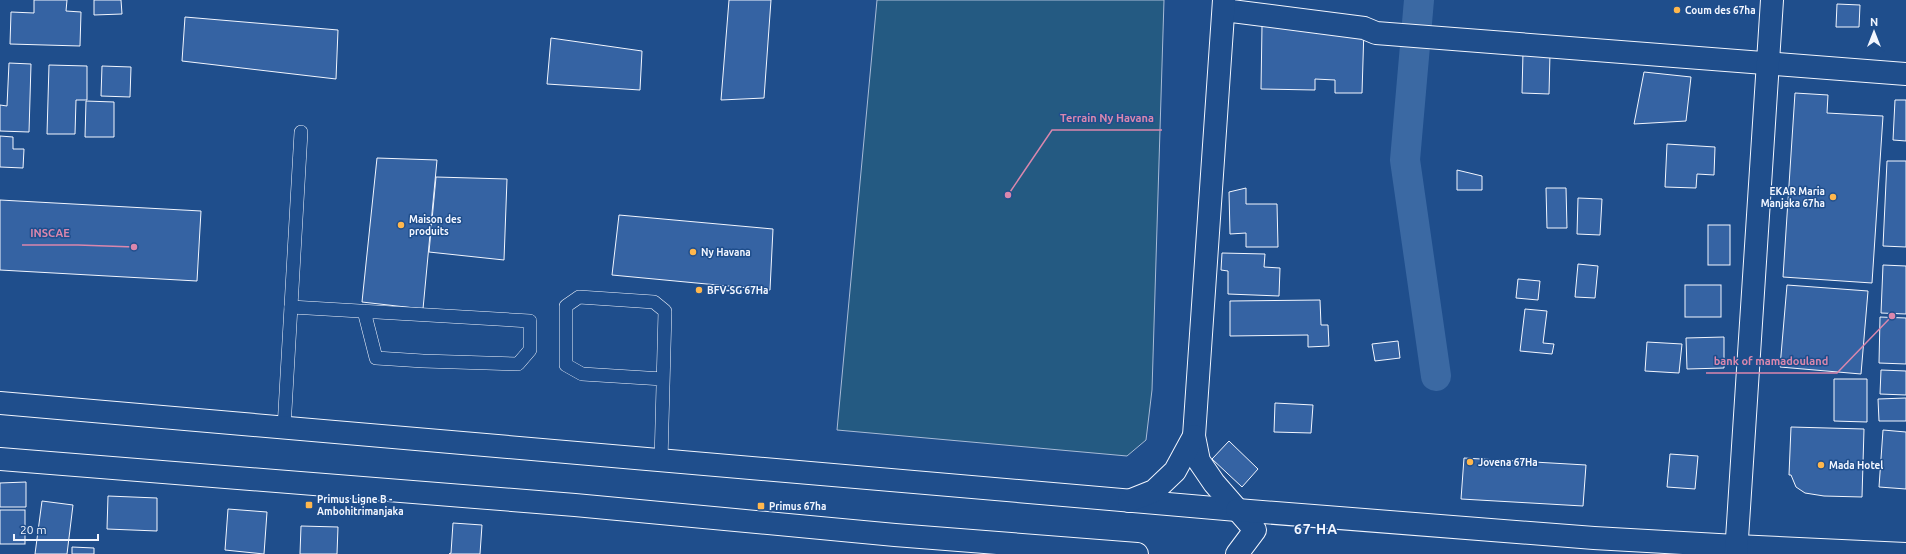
<svg xmlns="http://www.w3.org/2000/svg" width="1906" height="554" viewBox="0 0 1906 554" font-family="Ubuntu,sans-serif">
<style>
.garden{fill:#245a82;stroke:#a8bbd7}
.lines{fill:none;stroke-linecap:round;stroke-linejoin:round}
.canal{stroke:#3b69a3;stroke-width:30}
.building{fill:#3563a3;stroke:#f2f6ff}
.service-casing{stroke:#f2f6ff;stroke-width:14}
.minor-casing{stroke:#f2f6ff;stroke-width:24}
.tertiary-casing{stroke:#f2f6ff;stroke-width:24}
.secondary-casing{stroke:#f2f6ff;stroke-width:24}
.service{stroke:#1f4e8c;stroke-width:13}
.minor{stroke:#1f4e8c;stroke-width:22}
.tertiary{stroke:#1f4e8c;stroke-width:22}
.secondary{stroke:#1f4e8c;stroke-width:22}
.poi-dot{fill:#ffb74d;stroke:#1f4e8c;stroke-width:1.5}
.labels{text-anchor:middle;stroke-width:3;stroke-linejoin:round;paint-order:stroke}
.poi-label{font-size:10px;font-weight:bold;fill:#f2f6ff;stroke:#1f4e8c;text-anchor:start}
.district-label{font-size:14px;font-weight:bold;letter-spacing:1px;fill:#f2f6ff;stroke:#1f4e8c}
.leader{fill:none;stroke:#da87ad;stroke-width:1.5}
.callout-dot{fill:#da87ad;stroke:#1f4e8c;stroke-width:1.5}
.callout-label{font-size:11px;text-anchor:middle;font-weight:bold;fill:#da87ad;stroke:#1f4e8c;stroke-width:3;stroke-linejoin:round;paint-order:stroke}
</style>
<rect width="100%" height="100%" fill="#1f4e8c"/>
<path class="garden" d="M877 0H1164L1152 390 1146 440 1127 456 837 430Z"/>
<g class="lines">
<path class="canal" d="M1419 0 1405 160 1436 376"/>
</g>
<g class="building">
<path d="M34 0H67L66 11 81 12 80 46 10 44 11 12 34 13Z"/>
<path d="M94 0H121L122 14 94 15Z"/>
<path d="M729 0H771L764 98 721 100Z"/>
<path d="M1837 4 1860 5 1859 27H1836Z"/>
<path d="M185 17 338 30 336 79 182 61Z"/>
<path d="M1262 26 1364 28 1362 93H1335V80L1315 79V90L1261 89Z"/>
<path d="M551 38 642 51 640 90 547 84Z"/>
<path d="M1523 52 1550 53 1549 94 1522 93Z"/>
<path d="M9 63 31 64 29 132 0 131V105L7 106Z"/>
<path d="M49 65 87 66V100H76L75 134H47Z"/>
<path d="M102 66 131 67 130 97 101 96Z"/>
<path d="M1644 72 1691 77 1686 121 1634 124Z"/>
<path d="M1795 93 1828 95 1827 113 1883 116 1872 283 1783 277Z"/>
<path d="M1895 100H1906V141L1893 140Z"/>
<path d="M86 101 114 102V137H85Z"/>
<path d="M0 136 13 137V149H24L23 168 0 167Z"/>
<path d="M1667 144 1715 147 1714 175 1697 174 1696 188 1665 187Z"/>
<path d="M377 158 437 160 423 309 362 302Z"/>
<path d="M1887 161H1906V247L1883 246Z"/>
<path d="M1457 170 1482 176V190H1457Z"/>
<path d="M436 177 507 179 504 260 429 252Z"/>
<path d="M1246 188V204H1277L1278 247H1246V233L1230 234 1229 192Z"/>
<path d="M1546 188H1566L1567 228H1547Z"/>
<path d="M1578 198 1602 199 1600 235 1577 234Z"/>
<path d="M0 200 201 211 197 281 0 270Z"/>
<path d="M619 215 773 229 770 290 612 275Z"/>
<rect x="1708" y="225" width="22" height="40"/>
<path d="M1222 253 1265 254 1264 267 1280 268 1279 296 1228 294V271L1221 270Z"/>
<path d="M1578 264 1598 266 1595 298 1575 297Z"/>
<path d="M1883 265 1906 266V314L1881 313Z"/>
<path d="M1518 279 1540 281 1538 300 1516 298Z"/>
<rect x="1685" y="285" width="36" height="32"/>
<path d="M1787 285 1868 291 1861 374 1780 367Z"/>
<path d="M1320 300 1321 325H1328L1329 346 1308 347V335L1230 336V301Z"/>
<path d="M1525 309 1547 311 1543 343 1554 344 1552 354 1520 351Z"/>
<path d="M1880 317 1906 318V364L1879 363Z"/>
<path d="M1724 337V368L1687 369 1686 338Z"/>
<path d="M1398 341 1400 358 1375 361 1372 344Z"/>
<path d="M1647 342 1682 344 1679 373 1645 371Z"/>
<path d="M1881 370 1906 371V395L1880 394Z"/>
<path d="M1834 379H1867V422L1834 421Z"/>
<path d="M1906 398V421H1879L1878 399Z"/>
<path d="M1275 403 1313 405 1311 433 1274 432Z"/>
<path d="M1791 427 1864 429 1862 497 1824 496 1805 493 1796 487 1791 475H1789Z"/>
<path d="M1883 430 1906 432V489L1879 487Z"/>
<path d="M1229 441 1258 469 1242 487 1212 459Z"/>
<path d="M1670 454 1698 456 1695 489 1667 487Z"/>
<path d="M1464 458 1586 465 1583 506 1461 499Z"/>
<path d="M26 482V507H0V483Z"/>
<path d="M108 496 157 498V531L107 529Z"/>
<path d="M42 501 73 505 67 554H35Z"/>
<path d="M228 509 267 512 264 554 225 550Z"/>
<rect x="0" y="510" width="25" height="34"/>
<path d="M453 523 482 525 480 554H449L451 553Z"/>
<path d="M301 526 338 527 337 554H300Z"/>
<path d="M72 547 94 548V554H72Z"/>
</g>
<g class="lines">
<defs>
<g id="service">
<path d="M291 307 530 321V350L518 364 423 361 376 358 364 311"/>
<path d="M284 428 301 132"/>
<path d="M661 461 665 311 654 302 579 297 566 306V365L582 374 663 379"/>
</g>
<path id="minor" d="M1224 10 1364 28 1376 33 1906 74"/>
<g id="tertiary">
<path d="M0 403 1237 510"/>
<path d="M0 459 575 505 895 535 1137 554"/>
<path d="M1736 546 1906 554"/>
</g>
<g id="secondary">
<path d="M1224 0 1194 436 1199 461 1214 483 1255 530 1237 554"/>
<path d="M1129 501 1154 491 1175 471 1194 436"/>
<path d="M1237 510 1594 538 1736 546"/>
<path d="M1736 554 1772 0"/>
</g>
</defs>
<use href="#service" class="service-casing"/>
<use href="#minor" class="minor-casing"/>
<use href="#tertiary" class="tertiary-casing"/>
<use href="#secondary" class="secondary-casing"/>
<use href="#service" class="service"/>
<use href="#minor" class="minor"/>
<use href="#tertiary" class="tertiary"/>
<use href="#secondary" class="secondary"/>
</g>
<g class="poi-dot">
<circle cx="1677" cy="10" r="4"/>
<circle cx="1833" cy="197" r="4"/>
<circle cx="401" cy="225" r="4"/>
<circle cx="693" cy="252" r="4"/>
<circle cx="699" cy="290" r="4"/>
<circle cx="1470" cy="462" r="4"/>
<circle cx="1821" cy="465" r="4"/>
<rect x="305" y="501" width="8" height="8" rx="2"/>
<rect x="757" y="502" width="8" height="8" rx="2"/>
</g>
<g class="labels">
<g class="poi-label">
<text x="1685" y="14">Coum des 67ha</text>
<text x="1825" y="195" text-anchor="end">EKAR Maria<tspan x="1825" dy="12">Manjaka 67ha</tspan></text>
<text x="409" y="223">Maison des<tspan x="409" dy="12">produits</tspan></text>
<text x="701" y="256">Ny Havana</text>
<text x="707" y="294">BFV-SG 67Ha</text>
<text x="1478" y="466">Jovena 67Ha</text>
<text x="1829" y="469">Mada Hotel</text>
<text x="317" y="503">Primus Ligne B -<tspan x="317" dy="12">Ambohitrimanjaka</tspan></text>
<text x="769" y="510">Primus 67ha</text>
</g>
<g class="district-label">
<text x="1316" y="534">67 HA</text>
</g>
</g>
<path class="leader" d="M1008 195L1052 130H1162M134 247L78 245H22M1892 316L1837 373H1706"/>
<g class="callout-dot">
<circle cx="1008" cy="195" r="4"/>
<circle cx="134" cy="247" r="4"/>
<circle cx="1892" cy="316" r="4"/>
</g>
<g class="callout-label">
<text x="1107" y="122">Terrain Ny Havana</text>
<text x="50" y="237">INSCAE</text>
<text x="1771" y="365">bank of mamadouland</text>
</g>
<g transform="translate(1874 32)" stroke="#1f4e8c" stroke-width="3" paint-order="stroke">
<path d="M0-3L7 15L0 10L-7 15Z" fill="#f2f6ff"/>
<text y="-6" font-size="11" font-weight="bold" text-anchor="middle" fill="#f2f6ff">N</text>
</g>
<path d="M14 534v6h84v-6" fill="none" stroke="#f2f6ff" stroke-width="2"/>
<text x="20" y="534" font-size="12" fill="#f2f6ff" stroke="#1f4e8c" stroke-width="3" paint-order="stroke">20 m</text>
</svg>
